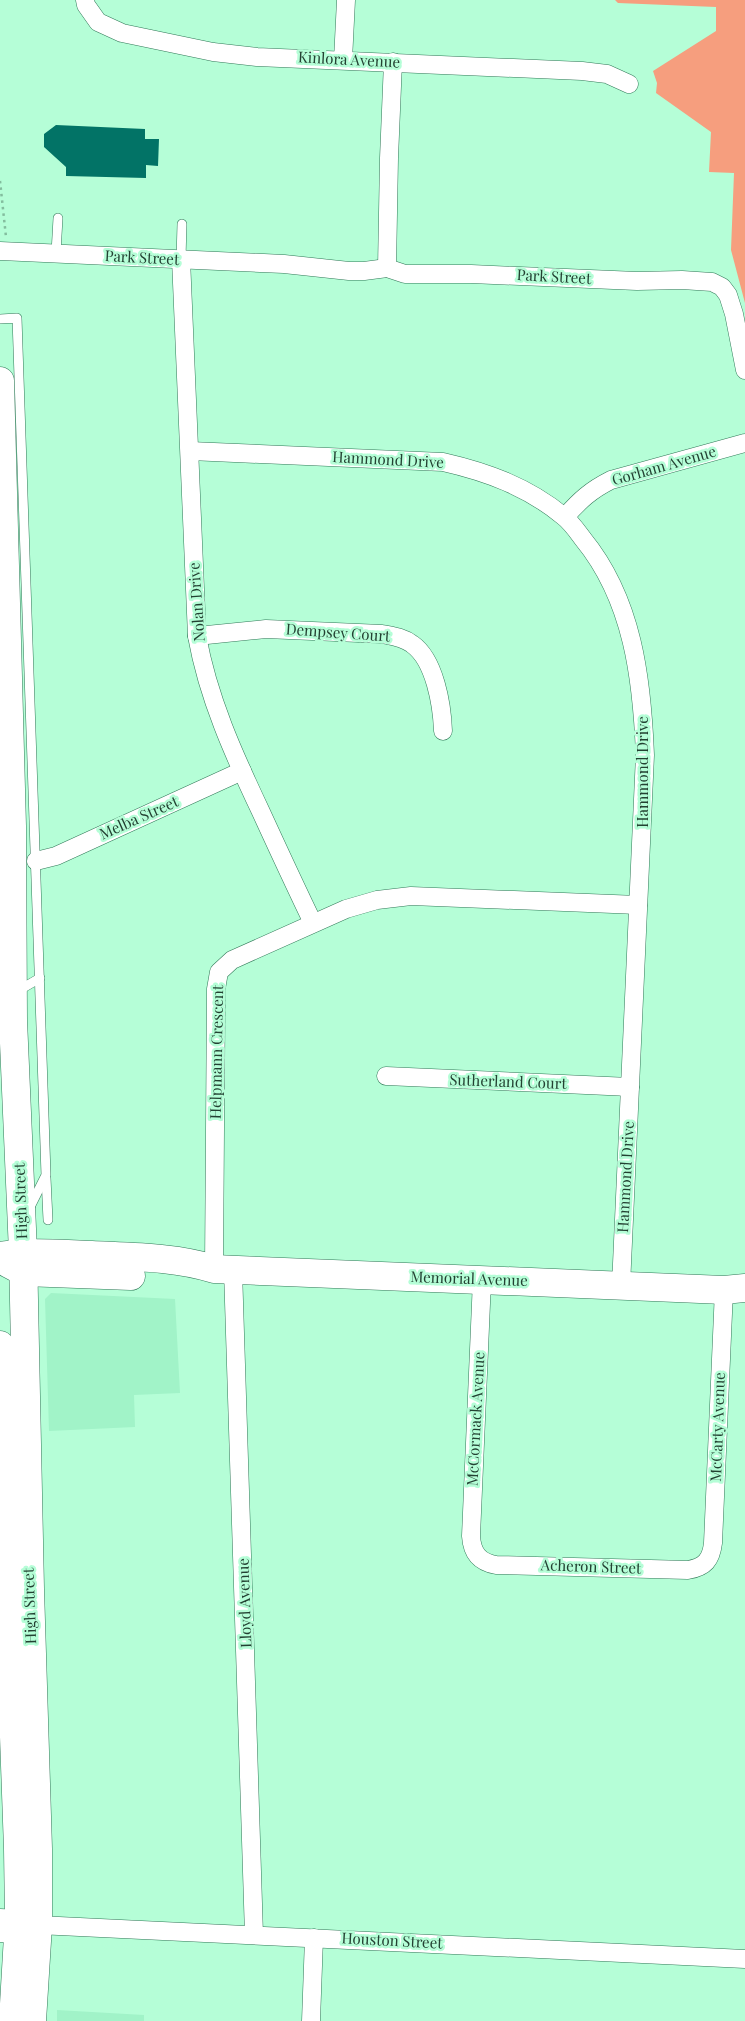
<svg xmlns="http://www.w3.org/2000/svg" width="745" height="2021" viewBox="0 0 745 2021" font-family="'Playfair Display',serif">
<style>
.built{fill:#a1f3c8}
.green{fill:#f69e7e}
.building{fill:#027366}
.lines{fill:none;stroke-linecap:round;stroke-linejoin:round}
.service-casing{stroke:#317958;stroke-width:10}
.minor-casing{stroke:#317958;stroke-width:19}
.primary-casing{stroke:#317958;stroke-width:29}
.path{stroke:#83bd9e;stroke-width:2.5;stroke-dasharray:2.5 4;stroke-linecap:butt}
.service{stroke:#fff;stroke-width:9}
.minor{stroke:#fff;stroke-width:18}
.primary{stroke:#fff;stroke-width:28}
.labels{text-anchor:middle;stroke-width:5;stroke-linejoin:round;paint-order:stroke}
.street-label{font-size:15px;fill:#234132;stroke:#b5fed7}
</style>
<rect width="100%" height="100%" fill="#b5fed7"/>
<g class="built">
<path d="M51 1293 175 1299 180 1393 134 1395 135 1427 49 1431 45 1299Z"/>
<path d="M57 2010 144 2015V2021H57Z"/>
</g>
<path class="green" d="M615 0H745V303L731 250 734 173 709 172 711 132 656 93 657 83 653 71 716 31V7L618 3Z"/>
<path class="building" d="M56 125 145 129V139H159L158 166 146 165V178L66 176V167L44 147V134Z"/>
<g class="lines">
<defs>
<g id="service">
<path d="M56 253 58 218"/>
<path d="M181 259 182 224"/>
<path d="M0 319 17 318 46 1175 29 1209"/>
<path d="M16 992 40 978"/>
<path d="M46 1178 48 1220"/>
</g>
<g id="minor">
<path d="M85 0 86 5 98 22 122 33 213 52 257 57 582 71 607 74 629 84"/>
<path d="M343 60 346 0"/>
<path d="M0 251 284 264 349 271H364L387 268 405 274H471L637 281 682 280 712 282 722 287 728 295 734 314 745 370"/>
<path d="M181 259 197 636C208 698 234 755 261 812 278 849 295 886 313 923"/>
<path d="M387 268 389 158 393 62"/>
<path d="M190 451 443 462C487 472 528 487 563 516 571 522 577 531 583 539 633 600 642 679 645 755L621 1286"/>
<path d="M565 517C580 500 591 490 611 480L745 443"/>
<path d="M197 636 266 629 382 634C392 636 403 637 412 644 435 660 442 705 443 731"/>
<path d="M36 861 56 856 242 771"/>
<path d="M386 1076 630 1087"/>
<path d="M214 1269 216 989 219 972 232 960 346 909 377 900 411 896 638 905"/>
<path d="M233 1270 254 1935"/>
<path d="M482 1280 471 1536C472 1553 479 1562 496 1565L688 1570C705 1567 711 1560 713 1543L724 1290"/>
<path d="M0 1918 19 1919"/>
<path d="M38 1925 745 1959"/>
<path d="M0 1933 18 1934"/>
<path d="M311 2021 314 1938"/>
</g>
<g id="primary">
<path d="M0 381 12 826 13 1020 23 1252 30 1589 38 1849V1925L32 2021"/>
<path d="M0 1256C31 1251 61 1254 92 1255 133 1257 176 1257 214 1269L724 1290 745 1288"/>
<path d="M9 1264 24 1272 131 1276"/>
<path d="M0 1345 18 1849 19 1919 13 2021"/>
</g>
</defs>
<use href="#service" class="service-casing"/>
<use href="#minor" class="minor-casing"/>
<use href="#primary" class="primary-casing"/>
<path class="path" d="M0 181 6 237"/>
<use href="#service" class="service"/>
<use href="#minor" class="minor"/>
<use href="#primary" class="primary"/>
</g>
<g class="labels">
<g class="street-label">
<text transform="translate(349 60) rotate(3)" y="5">Kinlora Avenue</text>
<text transform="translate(142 258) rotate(3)" y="5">Park Street</text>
<text transform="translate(554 277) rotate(3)" y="5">Park Street</text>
<text transform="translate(388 460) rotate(3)" y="5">Hammond Drive</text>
<text transform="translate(664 466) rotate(-16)" y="5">Gorham Avenue</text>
<text transform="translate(197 602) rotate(-94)" y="5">Nolan Drive</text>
<text transform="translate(338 633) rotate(4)" y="5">Dempsey Court</text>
<text transform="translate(643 772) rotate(-90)" y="5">Hammond Drive</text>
<text transform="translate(139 818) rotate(-24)" y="5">Melba Street</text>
<text transform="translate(217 1052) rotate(-89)" y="5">Helpmann Crescent</text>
<text transform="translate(508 1082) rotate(2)" y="5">Sutherland Court</text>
<text transform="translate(626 1177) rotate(-87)" y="5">Hammond Drive</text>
<text transform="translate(21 1201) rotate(-92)" y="5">High Street</text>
<text transform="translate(469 1279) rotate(2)" y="5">Memorial Avenue</text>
<text transform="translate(476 1419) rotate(-87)" y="5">McCormack Avenue</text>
<text transform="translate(718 1427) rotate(-88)" y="5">McCarty Avenue</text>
<text transform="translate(591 1567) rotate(2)" y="5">Acheron Street</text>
<text transform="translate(245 1603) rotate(-92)" y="5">Lloyd Avenue</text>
<text transform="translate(30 1606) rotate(-92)" y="5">High Street</text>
<text transform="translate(392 1941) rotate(3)" y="5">Houston Street</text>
</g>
</g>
</svg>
